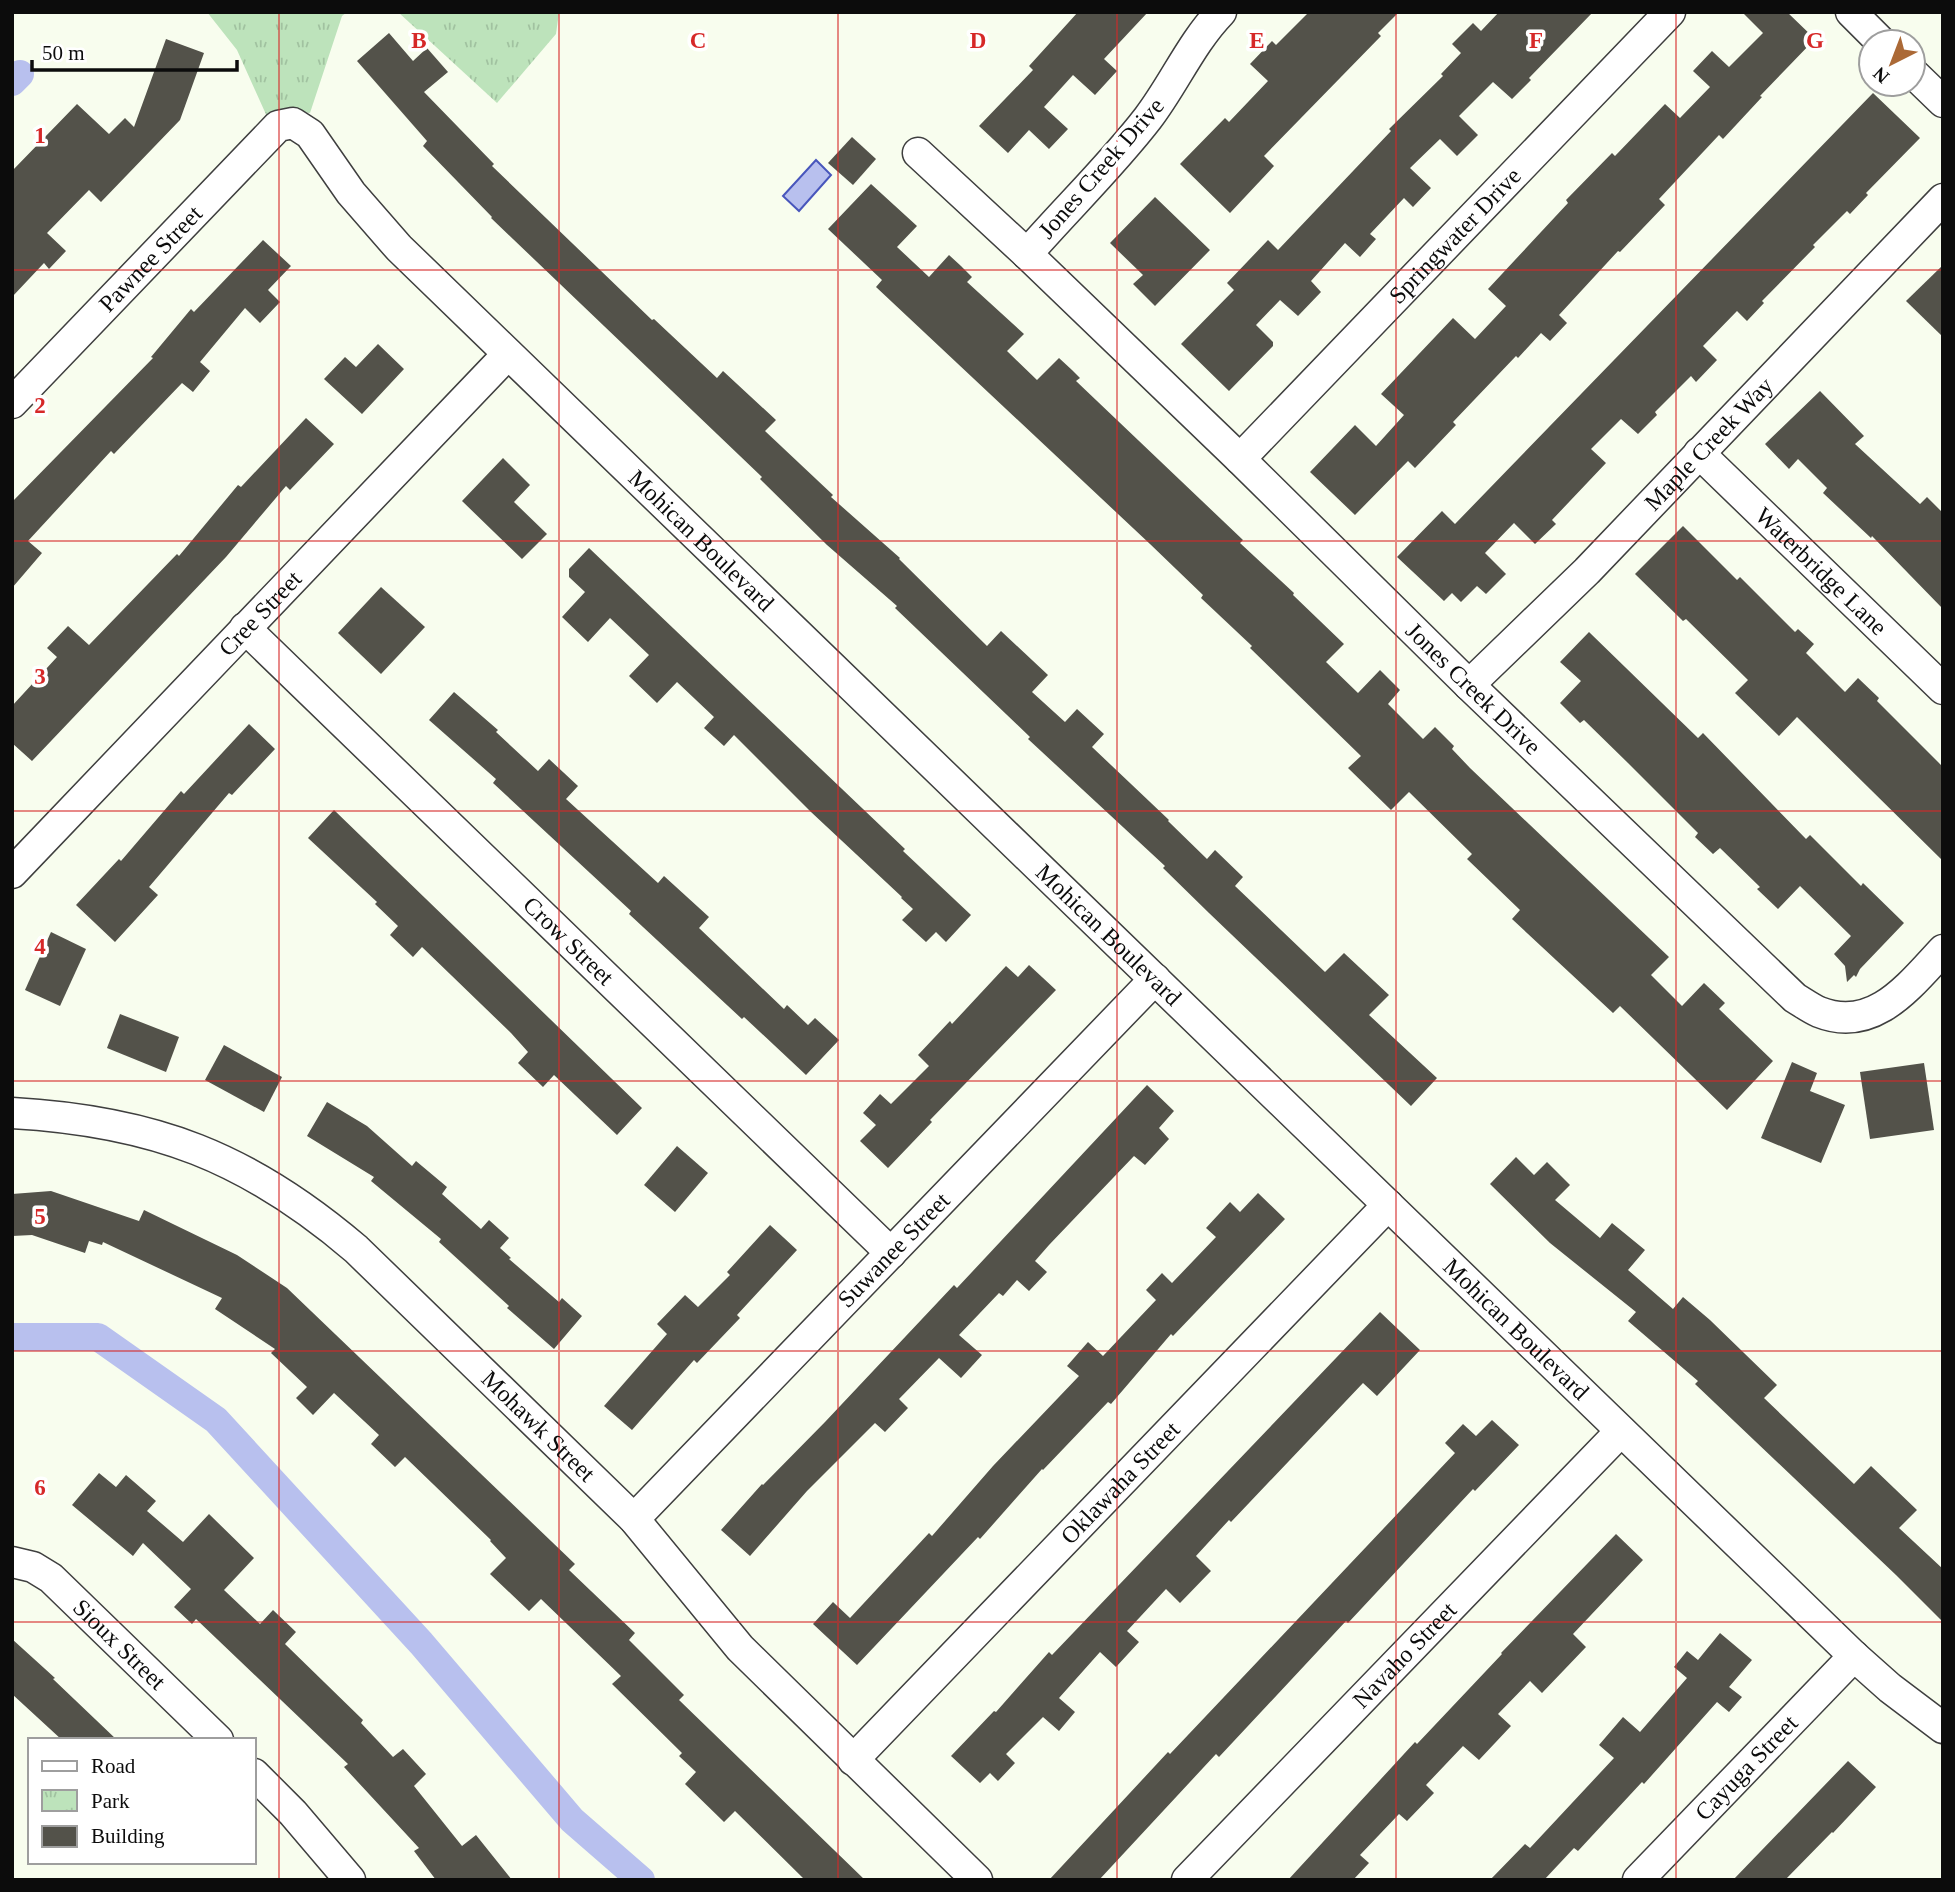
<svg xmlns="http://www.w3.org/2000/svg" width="1955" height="1892" viewBox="0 0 1955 1892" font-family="'Times New Roman',serif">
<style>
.park{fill:url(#park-tufts)}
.water{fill:#b8c0ee;stroke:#4856bc;stroke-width:2}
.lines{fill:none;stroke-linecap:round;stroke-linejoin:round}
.canal{stroke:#b8c0ee;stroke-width:28}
.building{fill:#53524a}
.minor-casing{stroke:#3f3f3f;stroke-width:33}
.minor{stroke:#fff;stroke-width:30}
.grid{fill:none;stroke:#d62828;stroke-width:2;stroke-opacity:0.55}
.labels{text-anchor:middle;stroke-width:7;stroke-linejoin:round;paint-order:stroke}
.street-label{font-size:24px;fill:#0c0c0c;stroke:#fff}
.grid-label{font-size:23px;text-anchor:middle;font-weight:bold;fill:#d62828;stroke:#fff;stroke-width:7;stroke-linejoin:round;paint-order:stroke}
</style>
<defs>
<pattern id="park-tufts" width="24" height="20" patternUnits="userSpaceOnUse" patternTransform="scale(1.75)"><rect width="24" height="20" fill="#bde3bb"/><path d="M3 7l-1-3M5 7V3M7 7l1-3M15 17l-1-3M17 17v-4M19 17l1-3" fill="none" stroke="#a1c2a0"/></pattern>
</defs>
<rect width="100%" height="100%" fill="#f8fdee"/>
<g class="park">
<path d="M207 12H347L342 16 310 113 290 109 269 121 237 50Z"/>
<path d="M398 12H559L556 34 497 103Z"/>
</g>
<path class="water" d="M816 160 831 175 799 211 783 196Z"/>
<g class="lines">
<g class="canal">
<path d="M12 82 20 74"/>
<path d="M12 1337H98L216 1420 421 1643 572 1820 641 1880"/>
</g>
</g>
<g class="building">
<path d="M1078 12H1148L1104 59 1117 71 1095 95 1073 75 1044 107 1068 129 1049 149 1029 130 1008 153 979 126 1033 70 1029 66Z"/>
<path d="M1309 12H1399L1378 33 1381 36 1264 156 1274 166 1230 213 1180 164 1225 118 1229 122 1268 81 1250 64 1272 41 1276 45Z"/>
<path d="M1499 12H1593L1529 78 1531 80 1512 99 1493 82 1459 116 1478 135 1457 156 1440 139 1410 168 1431 188 1413 207 1404 198 1370 234 1376 239 1360 257 1345 243 1311 281 1321 292 1298 316 1280 300 1256 325 1273 342V346L1229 391 1181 344 1234 290 1227 283 1268 240 1278 250 1391 131 1389 129 1443 76 1441 74 1461 53 1452 44 1473 23 1481 31Z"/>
<path d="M1742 12H1787L1815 39 1760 96 1762 97 1723 139 1719 135 1659 199 1665 205 1620 252 1618 251 1559 315 1567 323 1550 341 1541 333 1518 358 1516 356 1453 422 1456 425 1415 468 1408 461 1355 515 1310 472 1355 425 1376 446 1404 415 1381 394 1453 318 1475 339 1506 306 1488 289 1568 203 1566 200 1612 153 1615 156 1665 104 1680 118 1710 87 1693 71 1712 51 1729 67 1763 33Z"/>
<path d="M389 33 413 61 427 48 448 72 424 92 494 164 492 166 652 320 654 319 717 378 723 371 776 420 765 431 833 495 831 497 900 558 899 559 987 646 1001 631 1048 675 1032 692 1065 722 1077 709 1104 734 1092 747 1169 820 1168 821 1207 859 1215 850 1243 877 1235 886 1325 972 1344 953 1389 995 1369 1015 1437 1078 1411 1106 1209 913 1163 868 1165 866 1028 739 1030 737 895 608 897 606 827 545 760 479 762 477 491 218 492 217 423 146 427 141 357 61Z"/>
<path d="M166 39 204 53 180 120 101 202 89 190 47 233 66 251 49 269 44 263 12 297V171L77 104 109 134 125 118 134 127Z"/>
<path d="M1873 93 1920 138 1866 193 1868 195 1850 214 1847 211 1813 245 1815 247 1762 301 1764 303 1747 321 1737 311 1703 346 1717 360 1696 382 1691 376 1655 412 1657 415 1638 434 1621 419 1591 449 1606 463 1552 520 1556 524 1535 544 1514 523 1485 553 1506 574 1486 594 1477 586 1461 602 1452 593 1444 601 1397 557 1442 511 1455 524Z"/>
<path d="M852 137 876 159 853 185 828 163Z"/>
<path d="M871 184 917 226 897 247 929 277 949 255 961 266 972 277 967 282 1024 334 1007 351 1037 380 1059 358 1072 370 1080 378 1076 381 1243 540 1240 543 1294 593 1293 595 1344 644 1326 662 1358 693 1380 670 1400 690 1388 704 1423 739 1435 727 1454 746 1452 749 1470 768 1669 957 1651 975 1682 1006 1704 983 1725 1003 1719 1009 1773 1061 1727 1110 1620 1006 1613 1013 1512 919 1520 910 1467 859 1472 854 1409 792 1391 810 1348 768 1361 756 1250 648 1252 646 1201 598 1203 595 1150 544 876 287 882 280 828 229Z"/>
<path d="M1155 197 1210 250 1155 306 1133 284 1143 275 1110 243Z"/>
<path d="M263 240 291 266 268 290 280 302 260 323 245 308 200 362 210 371 193 392 182 383 114 454 111 451 28 541 42 553 12 588V502L153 358 151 357 191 309 194 312Z"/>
<path d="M1943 265V337L1906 301Z"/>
<path d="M378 344 404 369 362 414 324 379 345 357 356 367Z"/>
<path d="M1820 391 1864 436 1855 444 1920 504 1927 497 1943 513V609L1872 536 1871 538 1823 493 1827 488 1798 459 1789 469 1765 444Z"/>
<path d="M306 418 334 444 290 490 286 486 226 557 32 761 12 743V706L57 657 47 648 68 626 89 645 177 554 179 556 238 485 241 487Z"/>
<path d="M503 458 530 485 514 502 547 534 522 559 462 501Z"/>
<path d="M1683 526 1737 580 1740 577 1795 632 1798 629 1814 644 1806 653 1845 692 1858 678 1879 698 1877 701 1943 767V861L1797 717 1779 736 1735 693 1748 680 1686 619 1683 621 1635 574Z"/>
<path d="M589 548 905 849 903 851 971 915 946 942 936 932 926 942 902 920 913 909 901 898 902 897 811 812 734 735 724 746 704 728 714 717 677 682 657 703 629 676 649 655 610 618 588 642 562 617 585 592 569 577V569Z"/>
<path d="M381 587 425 627 381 674 338 633Z"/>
<path d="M1589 632 1698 738 1703 733 1806 839 1810 835 1861 886 1863 883 1904 923 1860 969 1856 977 1854 975 1847 982 1845 966 1834 954 1851 936 1800 886 1778 909 1757 889 1760 887 1720 848 1713 854 1695 837 1698 833 1628 763 1584 720 1580 723 1560 703 1581 681 1560 662Z"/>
<path d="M454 692 498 730 496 732 538 771 549 759 578 786 566 799 658 883 664 876 709 917 699 928 784 1009 787 1005 808 1025 815 1018 839 1040 806 1075 744 1017 742 1019 629 914 631 911 493 783 496 779 429 720Z"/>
<path d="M249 724 275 749 232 795 229 793 149 887 158 895 115 942 76 905 119 859 121 861 181 791 184 794Z"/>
<path d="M334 810 642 1108 617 1135 554 1075 543 1087 518 1063 528 1052 511 1033 422 947 413 957 390 935 398 926 375 904 377 902 308 838Z"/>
<path d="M51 932 86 949 60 1006 25 990Z"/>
<path d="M1029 965 1056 990 930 1120 932 1122 888 1168 860 1141 876 1125 863 1113 880 1094 891 1104 929 1066 918 1055 950 1021 952 1024 1006 966 1018 977Z"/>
<path d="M120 1014 179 1037 166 1072 107 1048Z"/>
<path d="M224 1045 282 1077 264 1112 205 1080Z"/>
<path d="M1792 1062 1817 1073 1810 1091 1845 1105 1821 1163 1761 1138Z"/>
<path d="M1924 1063 1934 1130 1870 1139 1860 1072Z"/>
<path d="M1147 1085 1174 1111 1159 1128 1169 1139 1145 1165 1134 1156 1049 1245 1035 1261 1047 1272 1029 1291 1017 1280 1003 1296 999 1293 959 1335 982 1355 961 1378 939 1358 899 1399 908 1408 885 1432 875 1423 807 1491 750 1556 721 1530 762 1484 763 1485 825 1422 954 1285 957 1288Z"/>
<path d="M327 1102 367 1126 412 1166 416 1161 447 1187 442 1194 481 1229 489 1220 509 1238 500 1248 511 1258 509 1259 559 1302 562 1298 582 1316 554 1349 507 1308 509 1306 439 1242 441 1239 371 1181 374 1177 307 1136Z"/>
<path d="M677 1146 708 1173 675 1212 644 1185Z"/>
<path d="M1516 1157 1534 1175 1547 1162 1570 1185 1555 1200 1600 1238 1612 1223 1645 1250 1628 1270 1673 1309 1683 1297 1710 1320 1777 1385 1764 1398 1854 1484 1871 1466 1917 1510 1899 1528 1943 1569V1622L1896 1575 1695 1384 1698 1381 1628 1321 1636 1312 1550 1243 1490 1184Z"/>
<path d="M51 1191 139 1221 144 1210 237 1255 287 1288 575 1564 569 1570 635 1633 629 1640 684 1695 679 1700 865 1880H805L735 1811 724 1822 685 1784 696 1772 679 1756 682 1753 612 1684 621 1676 541 1599 529 1611 490 1574 506 1558 490 1541 491 1540 405 1457 395 1467 371 1444 379 1435 334 1393 313 1415 296 1398 307 1387 271 1353 275 1349 215 1309 222 1298 103 1242 102 1245 89 1241 85 1253 32 1235 12 1236V1194Z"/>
<path d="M1258 1193 1285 1219 1173 1336 1171 1334 1111 1404 1108 1402 1043 1470 1042 1469 980 1539 978 1537 857 1665 813 1624 833 1602 850 1618 929 1533 932 1536 993 1466 1079 1376 1067 1366 1088 1342 1103 1356 1156 1300 1146 1290 1162 1273 1172 1283 1216 1237 1206 1228 1230 1202 1240 1212Z"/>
<path d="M770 1225 797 1250 737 1315 740 1318 697 1363 694 1360 632 1430 604 1406 667 1334 657 1324 685 1295 698 1307 730 1275 727 1272Z"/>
<path d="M1380 1312 1420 1350 1377 1396 1363 1383 1231 1522 1229 1520 1196 1556 1211 1571 1180 1603 1166 1589 1127 1631 1139 1642 1116 1667 1100 1652 1059 1698 1075 1712 1059 1731 1043 1717 1006 1754 1015 1763 998 1781 990 1773 980 1783 951 1756 994 1711 996 1712 1049 1652 1052 1655Z"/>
<path d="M1492 1420 1519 1445 1475 1491 1473 1489 1348 1623 1346 1621 1219 1757 1216 1754 1099 1880H1049L1168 1752 1170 1754 1455 1453 1445 1443 1463 1424 1476 1436Z"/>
<path d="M99 1473 116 1487 126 1475 156 1501 147 1511 183 1542 209 1514 254 1558 224 1590 260 1624 273 1610 296 1632 285 1644 363 1720 361 1723 393 1757 403 1749 426 1774 414 1786 462 1846 476 1835 512 1880H436L414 1851 419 1848 344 1767 348 1764 196 1619 192 1624 174 1607 191 1589 143 1543 133 1556 72 1505Z"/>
<path d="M1616 1534 1643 1560 1573 1634 1586 1647 1542 1693 1530 1681 1498 1714 1511 1726 1479 1760 1463 1746 1426 1785 1434 1793 1407 1821 1399 1814 1360 1855 1369 1863 1353 1880H1288L1415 1742 1417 1744 1502 1654 1501 1653Z"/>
<path d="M1720 1633 1752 1660 1729 1687 1742 1697 1729 1712 1717 1702 1644 1784 1642 1782 1578 1851 1574 1848 1544 1880H1490L1525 1844 1530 1848 1614 1758 1599 1745 1623 1717 1640 1732 1687 1678 1674 1667 1687 1651 1698 1660Z"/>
<path d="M12 1639 55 1678 53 1679 117 1740H62L12 1694Z"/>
<path d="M1848 1761 1876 1787 1833 1833 1832 1832 1785 1880H1733Z"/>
</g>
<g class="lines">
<defs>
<g id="minor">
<path id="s1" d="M1221 12C1191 43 1174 84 1148 118 1111 166 1067 208 1027 254L1240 459 1469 685 1795 998C1802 1002 1810 1008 1819 1012 1874 1034 1910 985 1943 950"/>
<path d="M1851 12 1881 42"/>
<path d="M1913 73 1943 102"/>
<path d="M918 153 1027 254"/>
<path id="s2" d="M12 403 278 126 293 123 310 134 351 193 399 248 1854 1656 1890 1688 1943 1728"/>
<path id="s3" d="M1699 453 1943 689"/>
<path id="s4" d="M1240 459 1670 12"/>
<path id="s5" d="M245 628 891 1253"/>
<path id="s6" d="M1469 685 1587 571 1943 199"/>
<path id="s7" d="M12 873 508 354"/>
<path id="s8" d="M12 1113C154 1121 248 1157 356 1249L634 1519 740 1648 977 1880"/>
<path id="s9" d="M634 1519 1155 979"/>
<path id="s10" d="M12 1562 33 1567 51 1578 218 1740"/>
<path id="s11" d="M853 1760 1388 1205"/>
<path d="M254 1774 293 1813 350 1880"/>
<path id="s12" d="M1187 1880 1621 1431"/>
<path id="s13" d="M1638 1880 1854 1656"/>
</g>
</defs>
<use href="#minor" class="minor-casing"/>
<use href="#minor" class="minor"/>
</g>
<path class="grid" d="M279 12V1880M559 12V1880M838 12V1880M1117 12V1880M1396 12V1880M1676 12V1880M12 270H1943M12 541H1943M12 811H1943M12 1081H1943M12 1351H1943M12 1622H1943"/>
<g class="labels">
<g class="street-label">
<text transform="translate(1101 168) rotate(-49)" y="8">Jones Creek Drive</text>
<text dy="8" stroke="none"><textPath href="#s4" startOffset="310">Springwater Drive</textPath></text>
<text dy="8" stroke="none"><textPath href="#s2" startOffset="200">Pawnee Street</textPath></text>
<text dy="8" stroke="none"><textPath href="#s6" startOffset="340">Maple Creek Way</textPath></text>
<text dy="8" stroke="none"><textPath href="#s2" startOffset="985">Mohican Boulevard</textPath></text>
<text dy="8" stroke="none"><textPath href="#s3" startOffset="170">Waterbridge Lane</textPath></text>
<text dy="8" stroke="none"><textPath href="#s7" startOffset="359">Cree Street</textPath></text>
<text dy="8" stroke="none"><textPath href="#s1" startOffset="934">Jones Creek Drive</textPath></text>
<text dy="8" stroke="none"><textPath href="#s2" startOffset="1552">Mohican Boulevard</textPath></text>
<text dy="8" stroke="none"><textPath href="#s5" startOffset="450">Crow Street</textPath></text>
<text dy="8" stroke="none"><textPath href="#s9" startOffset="374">Suwanee Street</textPath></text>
<text dy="8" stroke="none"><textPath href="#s2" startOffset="2119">Mohican Boulevard</textPath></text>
<text dy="8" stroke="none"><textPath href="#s8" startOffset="632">Mohawk Street</textPath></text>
<text dy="8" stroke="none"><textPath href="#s11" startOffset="385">Oklawaha Street</textPath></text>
<text dy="8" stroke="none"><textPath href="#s10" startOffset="138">Sioux Street</textPath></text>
<text dy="8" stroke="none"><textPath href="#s12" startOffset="313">Navaho Street</textPath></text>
<text dy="8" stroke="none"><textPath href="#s13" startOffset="156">Cayuga Street</textPath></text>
</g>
</g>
<g class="grid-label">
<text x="419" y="48">B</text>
<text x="698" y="48">C</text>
<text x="978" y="48">D</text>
<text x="1257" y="48">E</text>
<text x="1536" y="48">F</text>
<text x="1815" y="48">G</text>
<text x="40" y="143">1</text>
<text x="40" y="413">2</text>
<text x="40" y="684">3</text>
<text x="40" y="954">4</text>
<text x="40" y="1224">5</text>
<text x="40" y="1495">6</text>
</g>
<rect width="1955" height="1892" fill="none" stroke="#0c0c0c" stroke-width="28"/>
<rect x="28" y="1738" width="228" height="126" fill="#ffffff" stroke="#9e9e9e" stroke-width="2"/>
<rect x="42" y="1761" width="35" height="10" fill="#ffffff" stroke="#9e9e9e" stroke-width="2"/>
<text x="91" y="1773" font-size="21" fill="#0c0c0c">Road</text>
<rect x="42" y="1790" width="35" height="21" fill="url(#park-tufts)" stroke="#9e9e9e" stroke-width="2"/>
<text x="91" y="1808" font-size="21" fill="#0c0c0c">Park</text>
<rect x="42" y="1826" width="35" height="21" fill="#53524a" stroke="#9e9e9e" stroke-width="2"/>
<text x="91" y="1843" font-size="21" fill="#0c0c0c">Building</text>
<g transform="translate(1892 63) rotate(222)"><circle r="33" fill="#ffffff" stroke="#9e9e9e" stroke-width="2"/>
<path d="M0-5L12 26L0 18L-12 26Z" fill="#ab6936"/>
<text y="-10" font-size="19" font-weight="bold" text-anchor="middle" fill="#0c0c0c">N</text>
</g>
<path d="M32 60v10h205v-10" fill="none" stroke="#0c0c0c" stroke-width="3.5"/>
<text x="42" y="60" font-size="21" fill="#0c0c0c" stroke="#ffffff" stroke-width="5" paint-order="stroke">50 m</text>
</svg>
